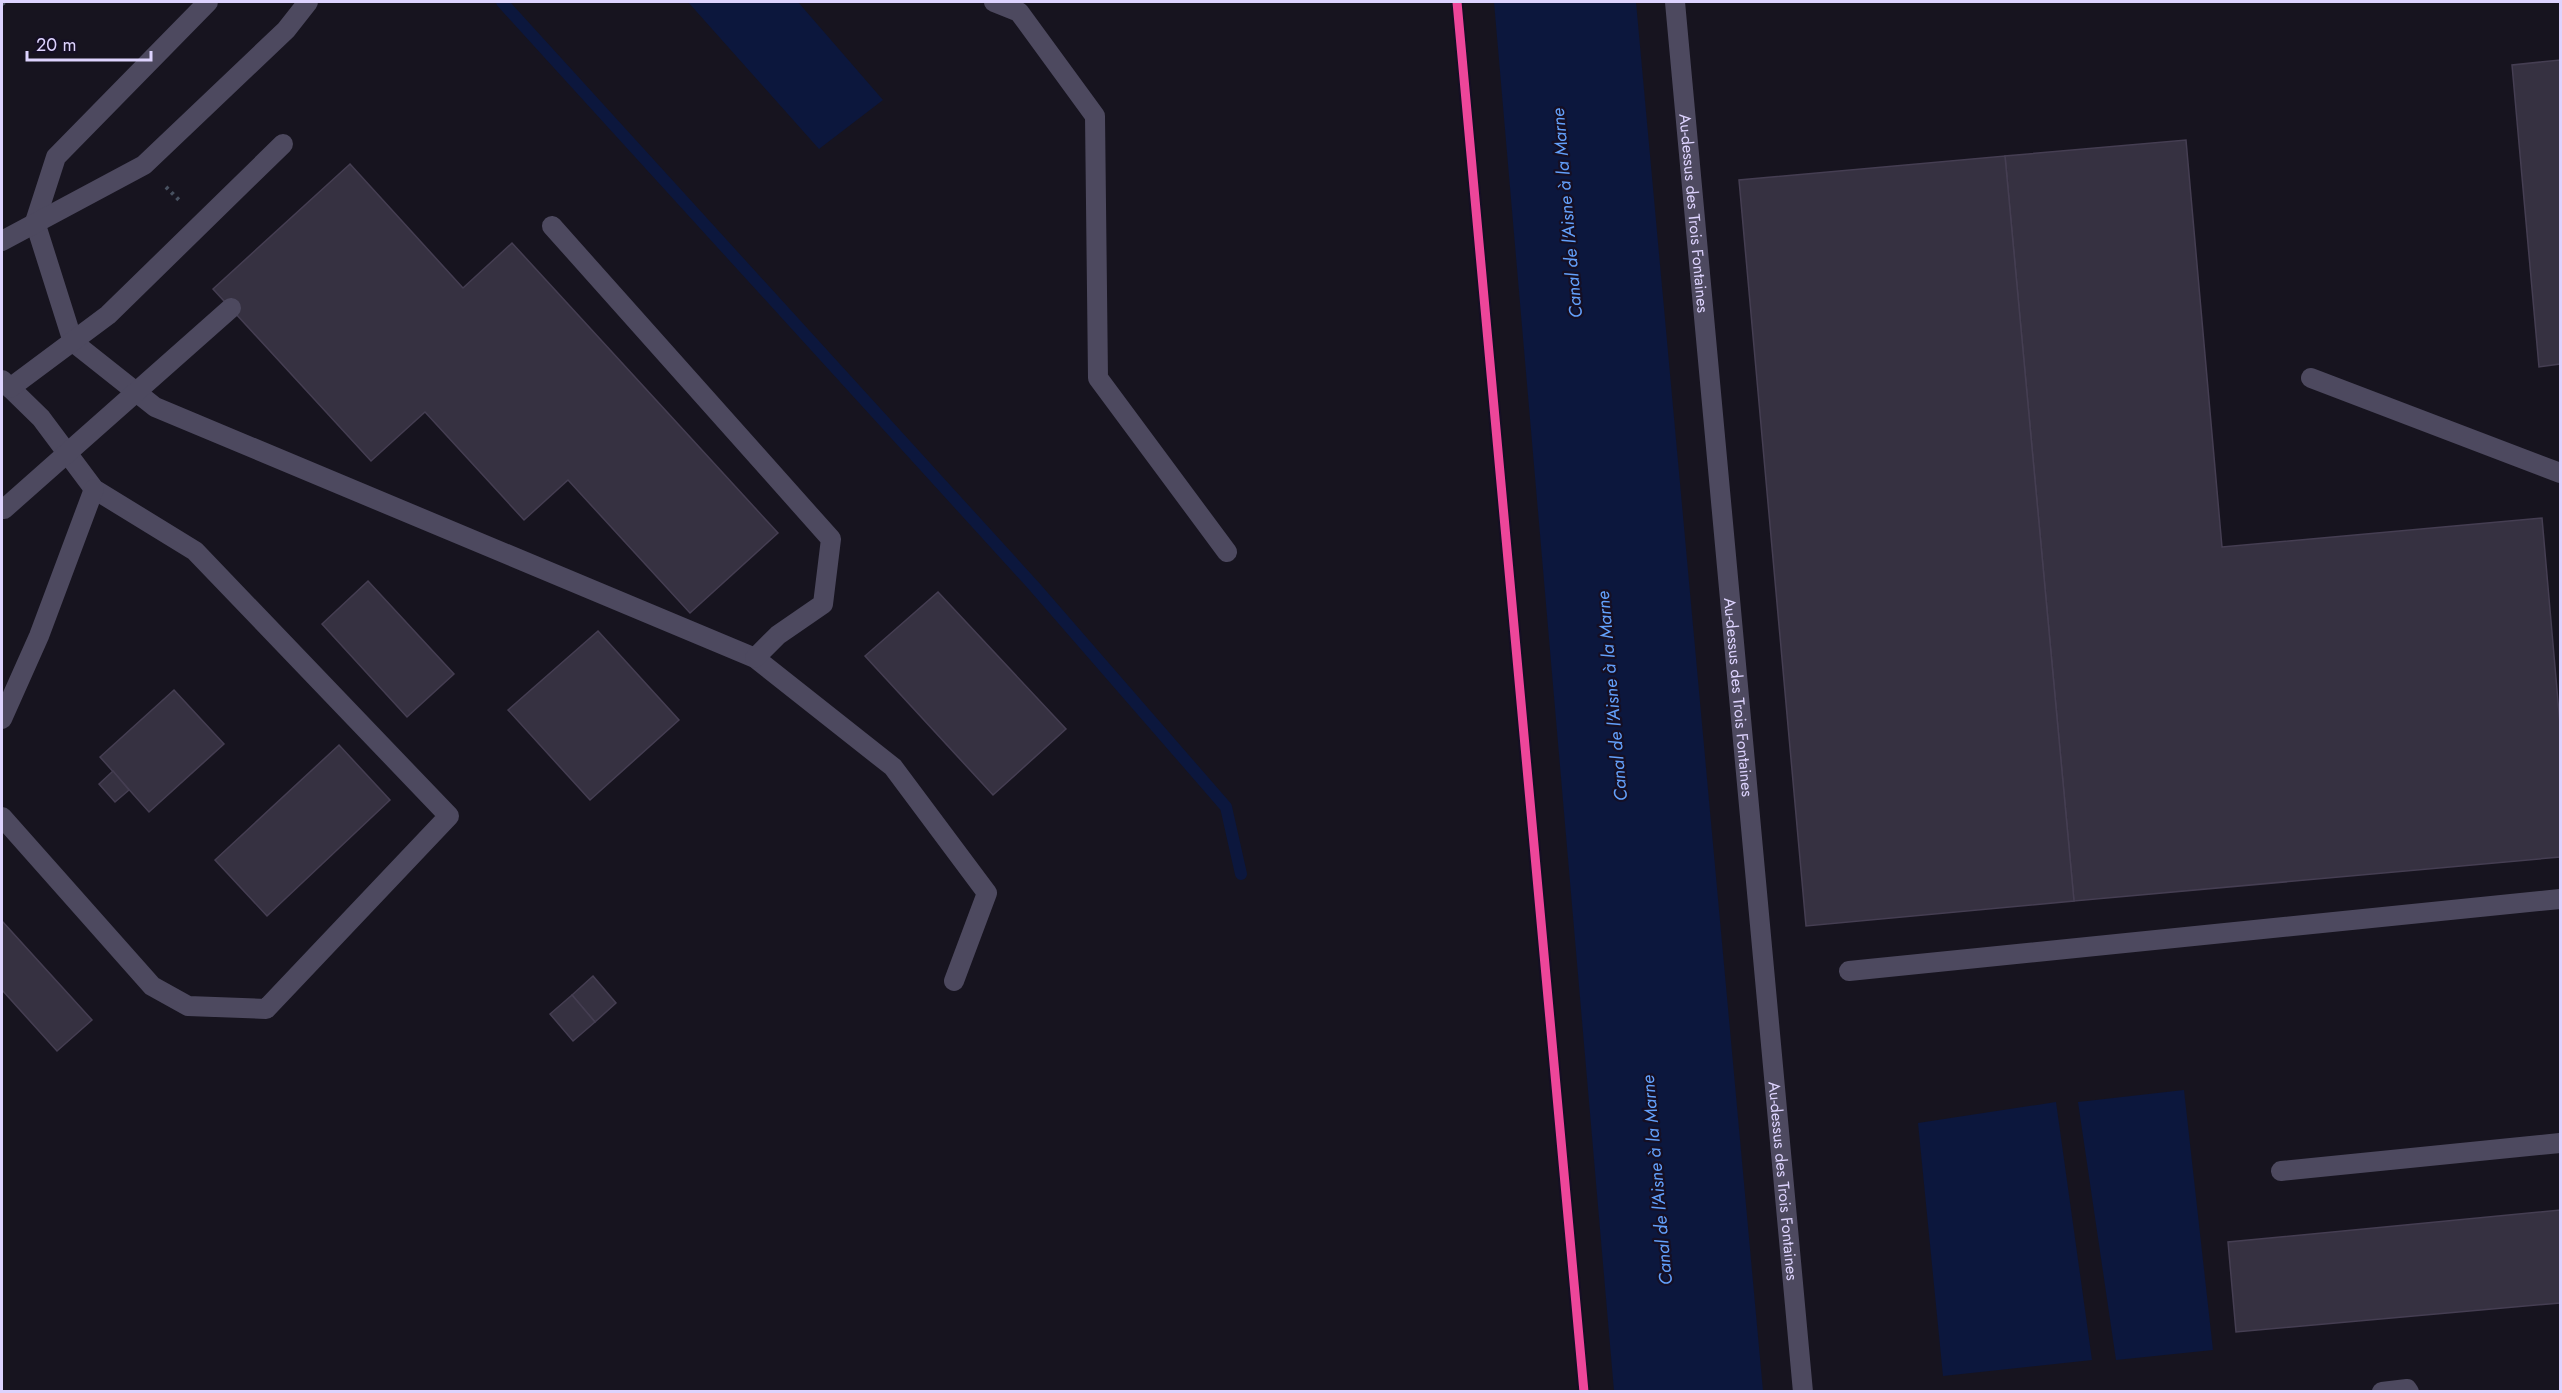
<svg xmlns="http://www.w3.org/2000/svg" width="2562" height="1393" viewBox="0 0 2562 1393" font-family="Jost,sans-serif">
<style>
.water{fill:#0c173d}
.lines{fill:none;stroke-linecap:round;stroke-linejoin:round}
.stream{stroke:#0c173d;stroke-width:12}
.building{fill:#363141;stroke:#453e52;stroke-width:1.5}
.path{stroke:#485160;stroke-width:4;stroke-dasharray:3 4.5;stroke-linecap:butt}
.lane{stroke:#4d495f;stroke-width:20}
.lane-bridge{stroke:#4d495f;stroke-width:20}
.cycleway-casing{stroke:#150f24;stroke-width:13}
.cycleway{stroke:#ed469a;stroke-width:9}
.labels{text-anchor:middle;stroke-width:4.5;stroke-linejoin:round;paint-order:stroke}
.street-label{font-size:16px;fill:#ddd3fe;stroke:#150f24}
.water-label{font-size:18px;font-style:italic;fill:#63a0fb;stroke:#150f24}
</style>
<rect width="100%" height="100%" fill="#17141f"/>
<g class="water">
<path d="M688 2H798L883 100 819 149Z"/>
<path d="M1494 2H1636L1763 1391H1614Z"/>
<path d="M2184 1090 2213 1350 2116 1360 2078 1102Z"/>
<path d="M2056 1102 2092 1360 1943 1376 1918 1123Z"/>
</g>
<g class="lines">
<path class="stream" d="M502 2 1033 585 1226 807 1241 874"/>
</g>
<g class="building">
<path d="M2560 60V364L2539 367 2512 65Z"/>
<path d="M2186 140 2222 547 2542 518 2560 724V857L2074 901 2005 156Z"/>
<path d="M2005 156 2074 901 1806 926 1739 180Z"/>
<path d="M350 164 463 288 512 243 778 533 690 613 568 480 524 520 425 412 371 461 213 289Z"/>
<path d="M368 581 454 674 407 717 322 624Z"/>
<path d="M938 592 1066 729 993 795 865 656Z"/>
<path d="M598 631 679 720 590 800 508 710Z"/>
<path d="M174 690 224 744 149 812 100 757Z"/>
<path d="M339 745 390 800 267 916 215 860Z"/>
<path d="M113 771 129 790 115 802 99 784Z"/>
<path d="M2 921 92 1020 57 1051 2 990Z"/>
<path d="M593 976 616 1003 595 1022 572 995Z"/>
<path d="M572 995 595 1022 573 1041 550 1014Z"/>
<path d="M2560 1210V1303L2236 1332 2228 1242Z"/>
</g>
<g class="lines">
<g class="path">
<path d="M2 4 5 2"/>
<path d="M166 187 180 201"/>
</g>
<g class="lane">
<path d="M208 2 56 157 35 222 73 342 155 407 755 658 893 767 987 893 954 981"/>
<path d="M994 2 1019 12 1095 116 1098 378 1227 552"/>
<path id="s1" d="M1675 2 1803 1392"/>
<path d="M552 226 831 539 823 604 778 635 755 658"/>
<path d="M2 241 144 165 286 30 308 2"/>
<path d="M2311 378 2560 473"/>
<path d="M2 380 41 418 94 489 195 551 449 816 266 1009 188 1006 152 986 2 817"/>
<path d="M10 388 108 315 283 144"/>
<path d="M2 719 39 636 94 489"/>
<path d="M1849 971 2560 899"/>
<path d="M2281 1171 2560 1143"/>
<path d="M2382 1392 2407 1389 2409 1392"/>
</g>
<path class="lane-bridge" d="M4 509 231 308"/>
<defs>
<path id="cycleway" d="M1457 2 1584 1392"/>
</defs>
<use href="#cycleway" class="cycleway-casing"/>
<use href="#cycleway" class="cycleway"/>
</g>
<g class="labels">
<g class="street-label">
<text dy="6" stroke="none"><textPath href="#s1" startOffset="212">Au-dessus des Trois Fontaines</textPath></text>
<text dy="6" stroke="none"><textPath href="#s1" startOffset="698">Au-dessus des Trois Fontaines</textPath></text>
<text dy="6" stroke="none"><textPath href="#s1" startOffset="1184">Au-dessus des Trois Fontaines</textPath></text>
</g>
<g class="water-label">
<text transform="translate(1567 213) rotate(-95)" y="6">Canal de l'Aisne à la Marne</text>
<text transform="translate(1612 696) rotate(-95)" y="6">Canal de l'Aisne à la Marne</text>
<text transform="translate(1657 1180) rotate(-95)" y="6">Canal de l'Aisne à la Marne</text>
</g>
</g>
<rect width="2562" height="1393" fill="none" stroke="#ddd3fe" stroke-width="6"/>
<path d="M27 51v9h124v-9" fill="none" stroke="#ddd3fe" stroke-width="3"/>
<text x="36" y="51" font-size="18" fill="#ddd3fe" stroke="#150f24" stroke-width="4.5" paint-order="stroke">20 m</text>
</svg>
